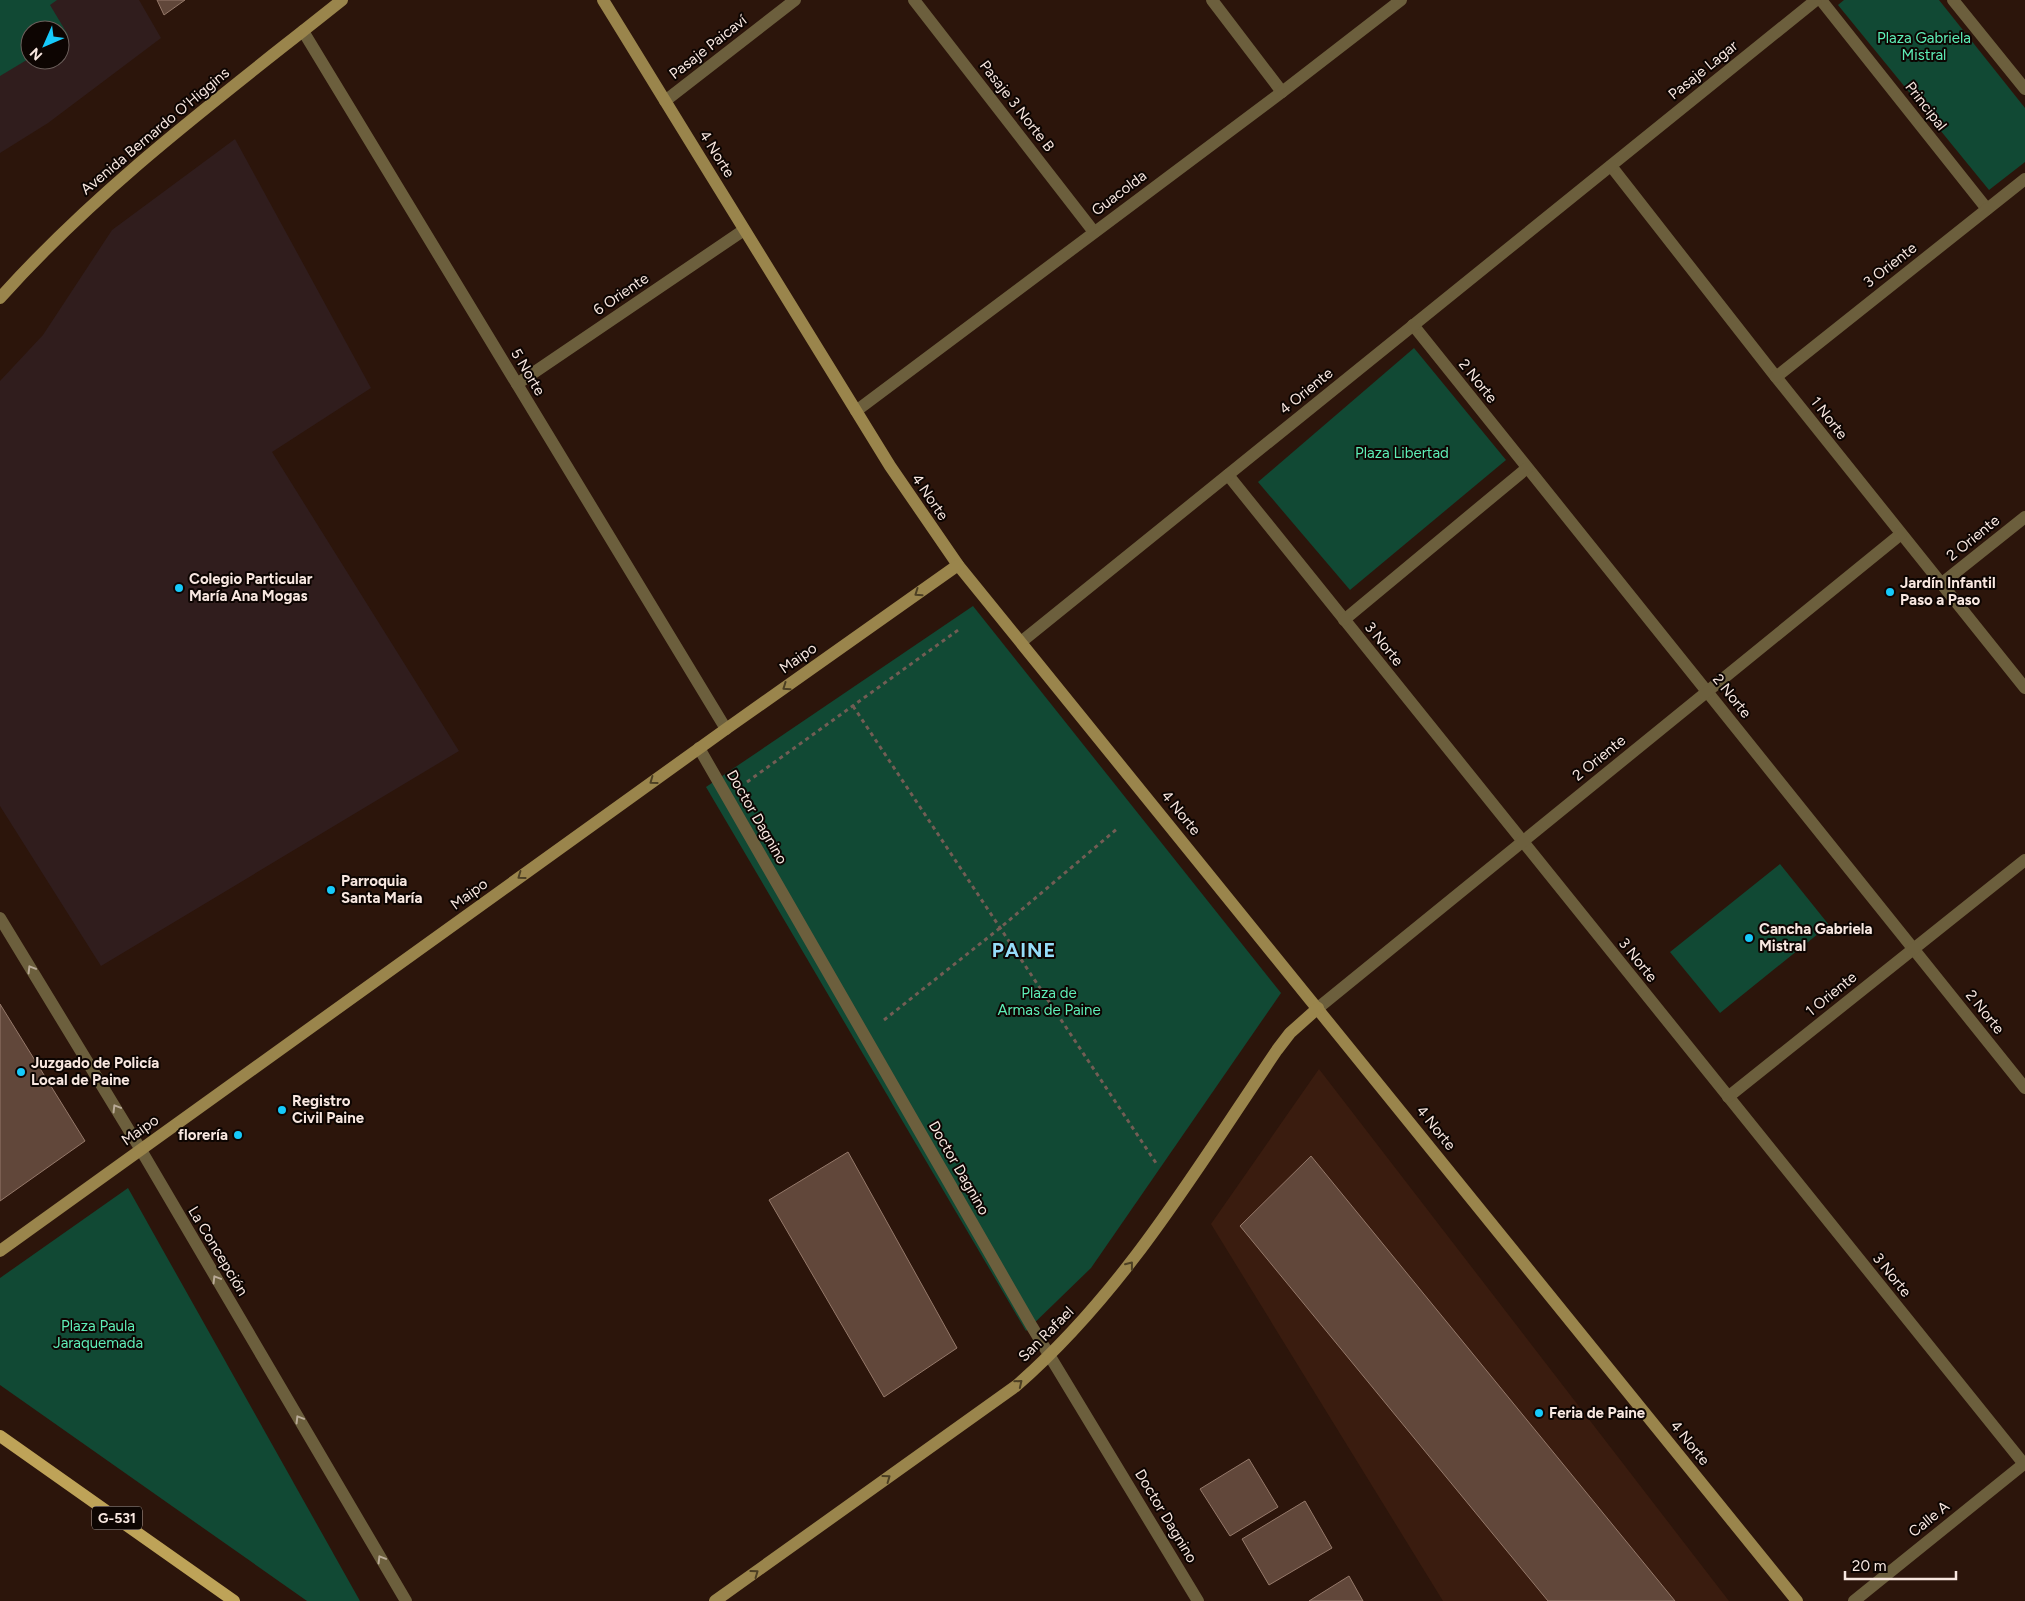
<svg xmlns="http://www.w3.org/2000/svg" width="2025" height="1601" viewBox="0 0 2025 1601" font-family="Figtree,sans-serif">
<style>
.built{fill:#3a1c0f}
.education{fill:#301d1d;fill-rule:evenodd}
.green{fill:#114934}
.building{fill:#61473a;stroke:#95796a}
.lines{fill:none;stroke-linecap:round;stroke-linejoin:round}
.path{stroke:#725d54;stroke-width:3;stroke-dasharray:4 4;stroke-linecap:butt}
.street{stroke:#6c5f3d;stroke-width:12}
.secondary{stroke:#9a854c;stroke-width:12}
.primary{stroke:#bea358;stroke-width:12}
.oneway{stroke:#4c3f23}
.oneway2{stroke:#b9aa97}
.poi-dot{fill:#16cafb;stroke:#0d0502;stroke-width:2}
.labels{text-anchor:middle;stroke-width:4;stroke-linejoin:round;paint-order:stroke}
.shield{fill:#0d0502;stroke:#b2a39d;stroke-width:1}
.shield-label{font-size:14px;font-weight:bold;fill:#f8e7e0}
.park-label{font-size:15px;fill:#5eeeb7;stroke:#0d0502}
.street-label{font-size:15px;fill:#f8e7e0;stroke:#0d0502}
.poi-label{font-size:15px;font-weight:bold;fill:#f8e7e0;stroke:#0d0502;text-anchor:start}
.district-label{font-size:20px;font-weight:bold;letter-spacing:1px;fill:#96ddf8;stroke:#0d0502}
</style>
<rect width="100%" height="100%" fill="#2c150b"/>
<path class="built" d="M1319 1069 1729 1601H1443L1211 1224Z"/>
<g class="education">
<path d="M0 0H139L161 38 48 123 0 153ZM30 30H60V60H30Z"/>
<path d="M235 139 371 388 272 452 459 751 101 966 0 806V381L43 335 112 230Z"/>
</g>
<g class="green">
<path d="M0 0H57L50 5 68 35 60 40V30H30V58L0 76Z"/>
<path d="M1844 0H1939L2025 108V162L1989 190 1838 5Z"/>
<path d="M1414 348 1506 460 1350 590 1258 482Z"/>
<path d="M973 606 1281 993 1091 1268 1026 1331 706 787Z"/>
<path d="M1780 864 1829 925 1720 1013 1670 952Z"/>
<path d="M128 1188 360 1601H307L0 1385V1278Z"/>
</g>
<g class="building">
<path d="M157 0H185L164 15Z"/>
<path d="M0 1004 85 1141 0 1201Z"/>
<path d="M848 1152 957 1348 884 1397 769 1200Z"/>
<path d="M1311 1156 1675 1601H1548L1240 1226Z"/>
<path d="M1249 1459 1278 1507 1230 1536 1200 1489Z"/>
<path d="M1305 1501 1332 1548 1269 1585 1242 1539Z"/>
<path d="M1349 1576 1363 1601H1309Z"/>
</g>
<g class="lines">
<g class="path">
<path d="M853 706 1156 1163"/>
<path d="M747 782 961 628"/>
<path d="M884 1020 1000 928 1118 828"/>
</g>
<g class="street">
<path d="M914 0 1094 232"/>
<path d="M1212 0 1282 92"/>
<path d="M1821 0 1987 209"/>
<path d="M1953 0 2025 89"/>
<path d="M303 31 726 729"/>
<path d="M665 101 795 0"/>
<path d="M1611 166 1776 377 2025 688"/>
<path d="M1413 325 2025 1088"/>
<path d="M1776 377 2025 179"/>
<path d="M517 384 744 230"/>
<path d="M856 411 1282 92 1401 0"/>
<path d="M1228 475 2024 1464"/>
<path d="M1941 584 2025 517"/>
<path d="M1344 620 1527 468"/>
<path d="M1021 642 1816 0"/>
<path d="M699 748 1031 1325 1198 1601"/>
<path d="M0 918 141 1150 406 1601"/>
<path d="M1318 1008 1901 534"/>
<path d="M1728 1097 2025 860"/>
<path d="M1854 1601 2025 1463"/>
</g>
<g class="secondary">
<path d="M603 0 890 466 958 565 1797 1601"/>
<path d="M0 298C102 184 223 95 342 0"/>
<path d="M0 1251 726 729 958 565"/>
<path d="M715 1601 1016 1386C1125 1291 1197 1168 1277 1050L1290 1033 1318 1008"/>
</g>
<path class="primary" d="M0 1436 234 1601"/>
</g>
<defs><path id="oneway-chevron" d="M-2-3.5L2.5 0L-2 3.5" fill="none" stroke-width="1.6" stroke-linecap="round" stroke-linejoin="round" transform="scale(1.25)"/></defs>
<g class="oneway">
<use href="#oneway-chevron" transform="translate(918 593) rotate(145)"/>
<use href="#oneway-chevron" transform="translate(786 687) rotate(145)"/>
<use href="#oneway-chevron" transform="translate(653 781) rotate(144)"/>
<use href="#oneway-chevron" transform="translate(521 876) rotate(144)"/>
<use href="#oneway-chevron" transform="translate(1130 1265) rotate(-52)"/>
<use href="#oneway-chevron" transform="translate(1019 1383) rotate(-39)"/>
<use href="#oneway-chevron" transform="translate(887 1478) rotate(-36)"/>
<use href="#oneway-chevron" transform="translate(755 1573) rotate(-36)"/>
</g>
<g class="oneway2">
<use href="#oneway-chevron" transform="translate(31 969) rotate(-121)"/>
<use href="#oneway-chevron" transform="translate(116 1108) rotate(-121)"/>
<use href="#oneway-chevron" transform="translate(216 1279) rotate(-121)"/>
<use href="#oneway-chevron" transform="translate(299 1419) rotate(-121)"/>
<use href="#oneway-chevron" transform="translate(381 1559) rotate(-121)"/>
</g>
<g class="poi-dot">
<circle cx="179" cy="588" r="5"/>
<circle cx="1890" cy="592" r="5"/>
<circle cx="331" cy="890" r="5"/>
<circle cx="1749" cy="938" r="5"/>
<circle cx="21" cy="1072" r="5"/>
<circle cx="282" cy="1110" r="5"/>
<circle cx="238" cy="1135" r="5"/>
<circle cx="1539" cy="1413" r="5"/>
</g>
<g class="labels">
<rect class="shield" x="92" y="1506.5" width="50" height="23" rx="4"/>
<g class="shield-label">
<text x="117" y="1523">G-531</text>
</g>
<g class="park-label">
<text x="1924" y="43">Plaza Gabriela<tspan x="1924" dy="17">Mistral</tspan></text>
<text x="1402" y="458">Plaza Libertad</text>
<text x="1049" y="998">Plaza de<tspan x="1049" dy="17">Armas de Paine</tspan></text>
<text x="98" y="1331">Plaza Paula<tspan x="98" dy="17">Jaraquemada</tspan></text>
</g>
<g class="street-label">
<text transform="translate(708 47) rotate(-38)" y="5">Pasaje Paicaví</text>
<text transform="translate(1703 70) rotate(-39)" y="5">Pasaje Lagar</text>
<text transform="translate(1017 106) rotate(52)" y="5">Pasaje 3 Norte B</text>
<text transform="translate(1926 106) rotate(52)" y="5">Principal</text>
<text transform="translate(155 131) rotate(-40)" y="5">Avenida Bernardo O'Higgins</text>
<text transform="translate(717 154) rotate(58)" y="5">4 Norte</text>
<text transform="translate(1119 193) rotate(-37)" y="5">Guacolda</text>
<text transform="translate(1890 265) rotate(-38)" y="5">3 Oriente</text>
<text transform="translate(621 294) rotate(-34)" y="5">6 Oriente</text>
<text transform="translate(528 372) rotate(59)" y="5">5 Norte</text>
<text transform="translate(1478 381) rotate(51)" y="5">2 Norte</text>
<text transform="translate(1306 391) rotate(-39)" y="5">4 Oriente</text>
<text transform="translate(1829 418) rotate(52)" y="5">1 Norte</text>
<text transform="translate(930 497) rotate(56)" y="5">4 Norte</text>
<text transform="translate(1973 538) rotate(-39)" y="5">2 Oriente</text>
<text transform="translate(1384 644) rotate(51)" y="5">3 Norte</text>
<text transform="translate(798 658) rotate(-35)" y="5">Maipo</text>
<text transform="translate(1732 696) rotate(51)" y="5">2 Norte</text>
<text transform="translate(1599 758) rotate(-39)" y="5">2 Oriente</text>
<text transform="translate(1181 813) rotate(51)" y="5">4 Norte</text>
<text transform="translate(757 817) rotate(60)" y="5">Doctor Dagnino</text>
<text transform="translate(469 894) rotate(-36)" y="5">Maipo</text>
<text transform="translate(1638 960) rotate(51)" y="5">3 Norte</text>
<text transform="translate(1831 994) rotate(-39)" y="5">1 Oriente</text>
<text transform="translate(1985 1012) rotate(51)" y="5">2 Norte</text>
<text transform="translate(1436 1128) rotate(51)" y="5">4 Norte</text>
<text transform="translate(140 1130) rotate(-35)" y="5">Maipo</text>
<text transform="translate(959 1168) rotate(60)" y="5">Doctor Dagnino</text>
<text transform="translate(218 1251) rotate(59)" y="5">La Concepción</text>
<text transform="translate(1892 1275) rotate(51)" y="5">3 Norte</text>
<text transform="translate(1046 1334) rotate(-45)" y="5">San Rafael</text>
<text transform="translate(1690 1443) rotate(51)" y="5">4 Norte</text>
<text transform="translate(1166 1516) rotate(59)" y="5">Doctor Dagnino</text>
<text transform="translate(1929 1519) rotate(-39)" y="5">Calle A</text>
</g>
<g class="poi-label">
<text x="189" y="584">Colegio Particular<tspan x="189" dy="17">María Ana Mogas</tspan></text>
<text x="1900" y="588">Jardín Infantil<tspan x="1900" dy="17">Paso a Paso</tspan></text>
<text x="341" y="886">Parroquia<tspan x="341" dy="17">Santa María</tspan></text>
<text x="1759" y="934">Cancha Gabriela<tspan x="1759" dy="17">Mistral</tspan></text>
<text x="31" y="1068">Juzgado de Policía<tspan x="31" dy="17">Local de Paine</tspan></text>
<text x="292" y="1106">Registro<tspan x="292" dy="17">Civil Paine</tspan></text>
<text x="228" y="1140" text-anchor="end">florería</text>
<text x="1549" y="1418">Feria de Paine</text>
</g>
<g class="district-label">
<text x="1024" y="957">PAINE</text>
</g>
</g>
<g transform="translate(45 45) rotate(225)"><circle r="24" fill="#0d0502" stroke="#6b5f5b"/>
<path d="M0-4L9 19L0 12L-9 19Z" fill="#16cafb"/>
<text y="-8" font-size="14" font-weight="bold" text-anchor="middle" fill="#f8e7e0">N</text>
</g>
<path d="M1845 1571v8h111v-8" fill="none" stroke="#f8e7e0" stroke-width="2.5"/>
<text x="1852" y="1571" font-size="15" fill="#f8e7e0" stroke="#0d0502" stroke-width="4" paint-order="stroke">20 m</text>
</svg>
